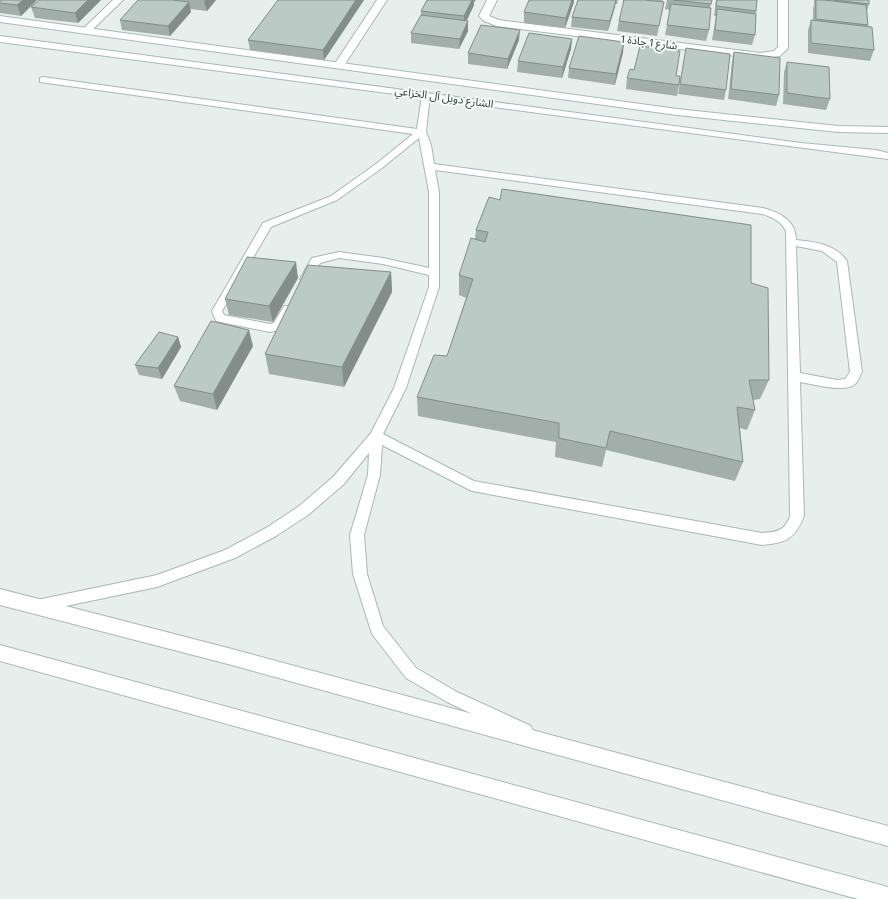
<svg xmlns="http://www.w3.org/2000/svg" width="888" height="899" viewBox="0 0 888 899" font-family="'Fira Sans Condensed','Noto Sans Arabic',sans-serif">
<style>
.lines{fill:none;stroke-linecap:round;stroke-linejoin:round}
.service-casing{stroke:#a8b8b2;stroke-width:2}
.minor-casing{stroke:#a8b8b2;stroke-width:2}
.secondary-casing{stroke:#a4bbb3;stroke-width:2}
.service{fill:#fff;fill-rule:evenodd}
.minor{fill:#fff;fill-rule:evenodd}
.secondary{fill:#fff;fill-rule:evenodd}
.wall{fill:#a1aea9}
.shaded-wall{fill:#838d89}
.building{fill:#bbcac4;stroke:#838d89}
.labels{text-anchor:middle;stroke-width:4;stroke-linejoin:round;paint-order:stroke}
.far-street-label{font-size:11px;fill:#24423a;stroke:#f7fbf9}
</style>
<rect width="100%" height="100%" fill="#e6efeb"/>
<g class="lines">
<defs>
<path id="service" d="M43 77 417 129 422 95 426 92 430 95 426 132 431 145 434 164 763 208C780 213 796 220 796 240 816 242 835 244 847 261L862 372C860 375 859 380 856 383 847 394 813 384 800 382L804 516C795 539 786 543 762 545L472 491 382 445 380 475 364 535 367 574 383 626 416 668 457 692 531 726 533 731 531 736 525 739 447 702 406 678 372 634 353 574 350 535 368 475 369 453 343 485 308 515 276 536 235 558 157 587 37 612 32 611 30 606 32 601 37 600 157 575 225 550 266 528 298 507 333 477 371 433 394 388 429 287V275L383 264 339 258 320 263 309 282 305 283 300 279 312 258 339 252 383 258 429 268V192L419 138 382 168 337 200 271 227 222 311 224 315 270 324 274 323 284 306H292L293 309 282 329 270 332 216 321 212 311 263 223 331 196 376 164 413 134 40 82V78ZM435 170 762 214C772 217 781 221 786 231L790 516C785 531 777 532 762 533L474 481 383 434 406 388 439 287V192ZM796 246 822 251 837 262 850 372 845 379 837 380 800 373Z"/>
<g id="minor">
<path d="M113 0H123L89 33H83V29Z"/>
<path d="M377 0H387L343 67H335L334 65Z"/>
<path d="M487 0H497L489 16 499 20 760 53 774 51 778 47V0H788V48L780 56 760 59 497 26 484 21 479 16Z"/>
<path d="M0 589 228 648 888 826V846L228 664 0 605Z"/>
<path d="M0 645 888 887V899H858L0 661Z"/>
</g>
<g id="secondary">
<path d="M0 16 677 109 838 126 888 127V133L838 132 677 115 0 22Z"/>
<path d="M0 36 801 143 876 150 888 153V159L0 42Z"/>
</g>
</defs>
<use href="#service" class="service-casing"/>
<use href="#minor" class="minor-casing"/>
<use href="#secondary" class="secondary-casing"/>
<use href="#service" class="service"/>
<use href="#minor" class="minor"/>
<use href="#secondary" class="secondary"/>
</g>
<g class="wall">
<path d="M0 0H37L21 16 0 13Z"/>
<path d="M39 0H101L78 23 35 18 31 7Z"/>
<path d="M138 0H216L207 11 190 9 191 12 170 36 122 30 120 20Z"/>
<path d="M278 0H364L324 60 250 50 248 40Z"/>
<path d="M427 0H476L475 2H474V5L467 20 468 21V31L459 49 411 43V33L421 15V11Z"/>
<path d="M578 0H618L617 4H615L608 31 571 27 572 17Z"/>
<path d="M623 0H663L662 2H664L657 36 617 31 619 21 624 3H623Z"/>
<path d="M667 0H712L710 8 709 30 706 41 665 35 670 10 665 9Z"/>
<path d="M716 0H757L756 14 755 35 752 45 712 40 716 16H714Z"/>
<path d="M814 0H869V4L867 11 868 25 867 27 874 50 870 61 808 53V30L811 20H813V9L814 5Z"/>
<path d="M574 2 565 28 524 23V12Z"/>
<path d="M572 39 571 49 562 78 517 72 518 61Z"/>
<path d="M519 40 507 69 468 64V53Z"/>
<path d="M624 42 615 85 568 78 569 68Z"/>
<path d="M686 48 726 90 724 100 678 94Z"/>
<path d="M734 52 779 95 776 106 728 99 732 62Z"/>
<path d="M787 62 830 99 826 110 783 104 784 72Z"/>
<path d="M676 76 679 85 677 96 626 89 627 78Z"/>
<path d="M476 230 751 283 769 380 760 399 753 400 755 410 747 430 740 428 743 462 735 481 606 450 602 467 555 457 556 442 418 416 417 397 447 356 466 298 459 295V275L475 239Z"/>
<path d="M391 272 392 292 344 387 269 374 265 354Z"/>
<path d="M298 278 273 322 229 315 225 299Z"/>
<path d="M178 337 181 347 162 379 139 375 135 365Z"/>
<path d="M253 346 217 410 180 401 174 386Z"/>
</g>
<g class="shaded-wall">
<path d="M23 0H37L21 16 17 5Z"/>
<path d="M88 0H101L78 23 75 13Z"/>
<path d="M205 0H216L207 11 204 1Z"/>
<path d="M356 0H364L324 60 323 50Z"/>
<path d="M472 0H474V5L464 26V16Z"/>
<path d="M572 0H574V2L565 28 566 18Z"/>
<path d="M616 0 615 7 608 31 610 21Z"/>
<path d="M189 2 191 12 170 36 168 26Z"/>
<path d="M468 21V31L459 49 460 39Z"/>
<path d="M520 30 519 40 507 69 508 59Z"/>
<path d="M572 39 571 49 562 78 563 67Z"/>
<path d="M624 42 623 53 615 85 616 74Z"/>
<path d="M296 262 298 278 273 322 269 306Z"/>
<path d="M391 272 392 292 344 387 342 367Z"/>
<path d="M249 330 253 346 217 410 213 394Z"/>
<path d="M178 337 181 347 162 379 158 368Z"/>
</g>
<g class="building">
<path d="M0 0H23L17 5 0 3Z"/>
<path d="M39 0H88L75 13 31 7Z"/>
<path d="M138 0H172L189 2 168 26 120 20Z"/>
<path d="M278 0H356L323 50 248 40Z"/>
<path d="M427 0H472L464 16 421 11Z"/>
<path d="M529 0H572L566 18 524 12Z"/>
<path d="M578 0H616L610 21 572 17Z"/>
<path d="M624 0H645L664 2 659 26 619 21Z"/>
<path d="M673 0H712L711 4Z"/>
<path d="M717 0H757L756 11 716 6Z"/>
<path d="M816 0H824L866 5 868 25 816 19Z"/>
<path d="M834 0H869V4Z"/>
<path d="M671 4 711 8 709 30 667 25Z"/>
<path d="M717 9 756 14 755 35 715 30Z"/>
<path d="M421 15 468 21 460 39 411 33Z"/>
<path d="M811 20 872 27 874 50 811 43Z"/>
<path d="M481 25 520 30 508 59 468 53Z"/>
<path d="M529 33 572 39 563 67 518 61Z"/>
<path d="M579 36 624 42 616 74 569 68Z"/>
<path d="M640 46 680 51 676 76H680L679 85 627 78 630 69 634 70Z"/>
<path d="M686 48 730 54 726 90 680 84Z"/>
<path d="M734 52 780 58 779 95 731 89Z"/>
<path d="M787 62 829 67 830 99 787 93Z"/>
<path d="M502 189 751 225V283L768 288 769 380H749L755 410 737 407 743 462 610 431 606 448 559 438V423L417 397 434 355 447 356 473 279 459 275 471 238 485 242 488 232 476 230 489 197 500 200Z"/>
<path d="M247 257 296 262 269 306 225 299Z"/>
<path d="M308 265 391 272 342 367 265 354Z"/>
<path d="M211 321 249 330 213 394 174 386Z"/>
<path d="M159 332 178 337 158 368 135 365Z"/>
</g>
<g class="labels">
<g class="far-street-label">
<text transform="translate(649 42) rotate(7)" y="4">شارع 1 جادة 1</text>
<text transform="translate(444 97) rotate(8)" y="4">الشارع دوبل آل الخزاعي</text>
</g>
</g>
</svg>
